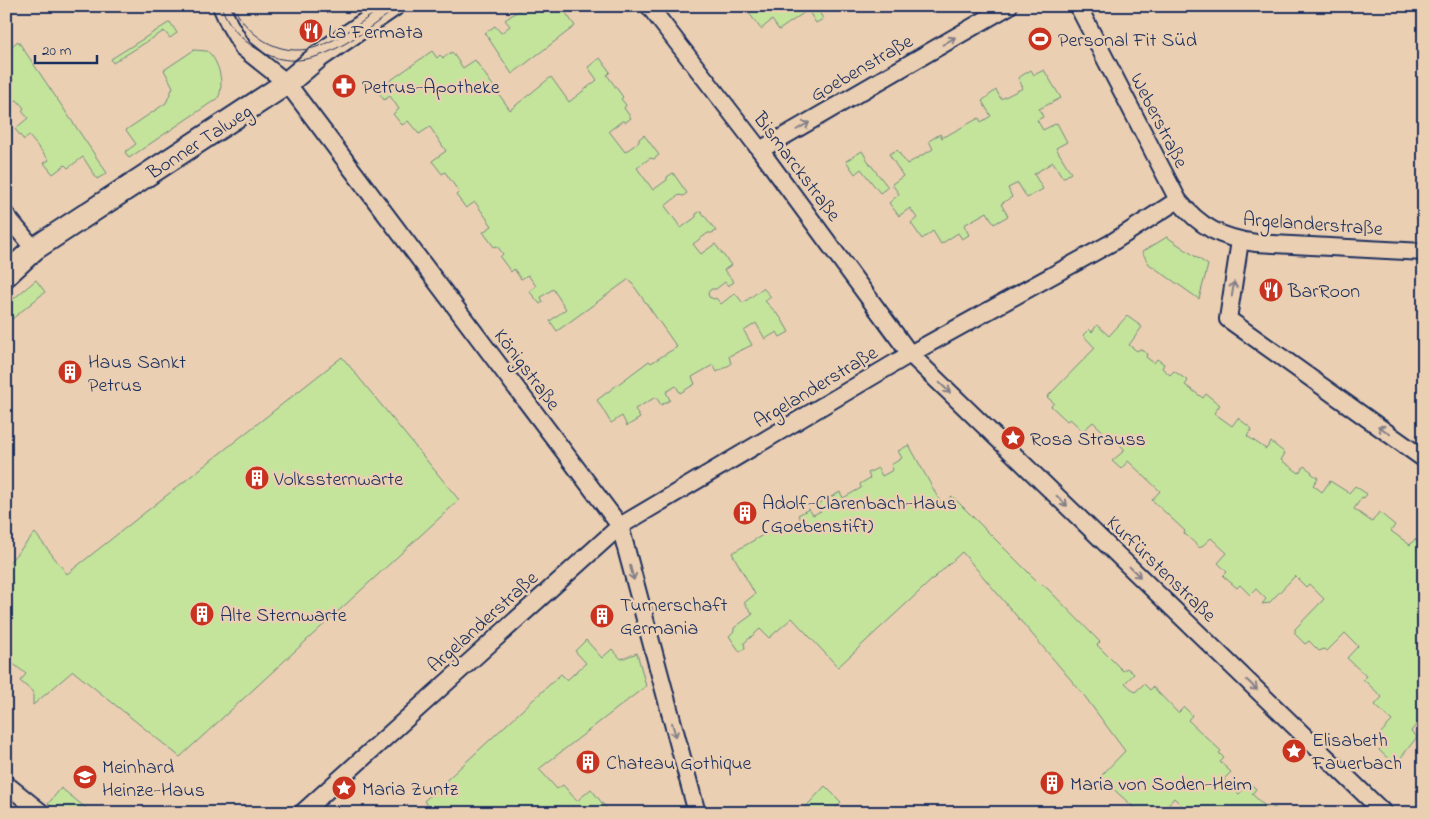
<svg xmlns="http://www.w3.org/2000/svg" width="1430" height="819" viewBox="0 0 1430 819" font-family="'Indie Flower',sans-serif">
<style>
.green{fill:#c4e39b;stroke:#70897c}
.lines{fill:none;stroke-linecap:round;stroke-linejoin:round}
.street-casing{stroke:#1b2f5e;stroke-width:20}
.secondary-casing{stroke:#1b2f5e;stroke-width:26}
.street{stroke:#ebcfb2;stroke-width:16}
.secondary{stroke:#ebcfb2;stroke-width:22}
.tram{stroke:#1b2f5e;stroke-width:1}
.oneway{stroke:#837f88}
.labels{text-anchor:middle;stroke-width:5;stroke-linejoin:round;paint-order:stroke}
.poi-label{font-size:20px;fill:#1b2f5e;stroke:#ebcfb2;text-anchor:start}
.street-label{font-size:20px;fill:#1b2f5e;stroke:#ebcfb2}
</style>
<rect width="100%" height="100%" fill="#ebcfb2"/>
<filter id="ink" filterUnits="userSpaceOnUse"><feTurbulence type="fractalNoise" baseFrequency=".02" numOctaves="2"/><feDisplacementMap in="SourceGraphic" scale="10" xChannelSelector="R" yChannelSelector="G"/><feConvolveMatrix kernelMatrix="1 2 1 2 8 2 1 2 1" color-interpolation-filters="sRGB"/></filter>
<g filter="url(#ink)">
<g class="green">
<path d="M525 6H561L575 26 512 74 485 33 495 26 501 33 510 26 505 20Z"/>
<path d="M758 6H816L823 19 816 23 808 10 779 30 772 20 761 29 749 13Z"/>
<path d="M170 22 177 33 170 38 164 31 113 63 111 59Z"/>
<path d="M18 41 107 173 97 179 83 157 68 168 65 165 53 174 44 163 49 160 29 136 24 140 15 129 28 118 22 111 24 108 17 100 14 101 8 94 6 95V51Z"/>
<path d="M194 50 207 51C219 60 225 85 218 98L129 158 125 152 136 144 126 130 166 103 173 87 164 70Z"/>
<path d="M432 51 437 58 440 55 443 58 452 52 463 68 475 60 510 110 551 77 569 102 597 80 588 67 600 58 610 72 607 75 623 97 621 99 626 105 624 108 631 118 626 122 622 121 609 131 625 152 639 142V139L644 135 659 155 654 159 650 158 637 168 653 190 667 180V177L673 173 687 193 683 196 679 195 665 206 681 228 696 217V214L701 211 716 231 712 233H708L693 244 701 254 715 244 731 265 724 270 734 282 728 286 725 282 716 289H711L708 293 709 297 714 299 716 298 721 304 735 293 743 303 763 288 771 297 765 301 781 318 789 332 780 337 777 332 765 339 756 323 744 331 752 345 729 356 731 364 717 372 713 365 692 377 695 384 680 393 676 386 666 392 670 400 661 405 656 397 635 409 640 418 627 426 622 416 611 423 597 400 649 361 651 363 677 347 629 279 557 331 550 321 566 309 553 289 541 297 543 302 540 304 529 291 536 286 528 275 521 279 514 269 511 272 500 257 503 254 497 246 494 247 483 232 492 226 475 202 466 208 456 195 459 192 445 172 442 174 432 161 446 151 430 127 419 134 408 121 402 125 393 114 399 109 390 96 384 100 377 90Z"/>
<path d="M1031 70 1034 75 1044 70 1061 98 1039 109 1043 117 1037 120 1043 130 1057 123 1067 142 1056 148 1071 173 1063 178 1053 162 1034 174 1043 189 1027 198 1018 183 1008 188 1012 197 1001 204 1008 216 994 224 987 212 964 225 969 235 962 239 958 233 941 244 933 231 922 239 911 223 917 218 910 208 899 216 889 203 899 194 892 184 903 176 889 154 897 150 907 164 933 149 929 141 940 134 942 138 979 118 981 122 991 116 982 101 996 90 1001 99 1023 88 1018 78Z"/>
<path d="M862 151 870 164 888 187 880 193 861 169 855 174 846 161Z"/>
<path d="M1167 237 1208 265 1199 299 1149 264 1142 252Z"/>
<path d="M36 280 45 292 6 324V305Z"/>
<path d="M1127 316 1142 327 1129 345 1137 351 1140 349 1147 354 1146 357 1154 363 1157 359 1164 364 1162 368 1170 375 1174 371 1188 381 1185 385 1203 398 1206 394 1220 405 1214 413 1232 426 1238 418 1252 429 1247 436 1266 449 1271 442 1285 453 1281 460 1299 473 1304 466 1312 472 1311 473 1318 478 1313 485 1322 492 1330 481 1349 493 1355 486 1367 494 1364 498 1362 497 1354 509 1372 522 1379 512 1395 525 1391 531 1410 545 1415 539 1422 544 1424 541V715L1411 731 1417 737 1395 765 1379 750 1384 743 1377 737 1392 721 1375 705 1382 697 1363 679 1366 676 1347 658 1358 646 1345 633 1327 651 1324 649 1319 651 1309 641 1305 644 1295 634V629L1324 599 1309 584 1306 587 1295 576 1269 603 1262 604 1266 599 1256 589 1250 595 1240 585 1237 588 1223 576 1227 572 1218 563 1227 553 1211 538 1200 548 1184 533 1185 531 1152 500 1160 491 1128 461 1121 469 1112 461 1125 450 1109 433 1107 435 1093 422 1083 431 1070 419 1067 421 1051 406 1054 403 1047 397 1095 348 1083 335 1089 329 1092 332 1097 325 1109 336Z"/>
<path d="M342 357 459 500 180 757 73 671 33 705V692L20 681 26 674 6 658V566L35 533 67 574Z"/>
<path d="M909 445 942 505 952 496 1041 585 1042 584 1049 590 1100 642 1097 645 1123 671 1127 668 1134 674 1125 683 1135 692 1144 684 1150 690 1153 687 1178 713 1184 707 1192 715 1188 720 1221 751 1219 753 1224 758 1220 762 1231 772 1224 779 1239 794 1250 783 1256 789 1252 794 1270 811 1274 807 1280 813H1189L1174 798 1161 813H1140L1100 777 1125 751 1083 694 962 552 838 667 792 618 769 638 760 629 744 643 745 648 740 652 729 636 734 631V628L753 614 744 603 755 594 732 553 768 532 770 533 779 528 782 533 801 521 798 515 809 509 813 515 821 511 818 504 840 492 843 498 861 488 860 484 870 478 868 473 878 468 882 476 893 470 891 465 902 458 898 451Z"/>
<path d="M586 640 602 658 612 649 621 659 637 653 646 686 539 769 557 789 563 785 577 801 591 789 610 813H435L424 801 561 674 567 680 586 663 575 651Z"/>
<path d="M825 786 841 802 831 813H800Z"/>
<path d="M61 788 92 813H60L48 804Z"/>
</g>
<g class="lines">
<defs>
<g id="street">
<path d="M221 6 229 24 243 48 287 83 620 526 697 813"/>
<path d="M649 6 760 150 910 354 1384 813"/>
<path d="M1078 6 1178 200C1200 227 1221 238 1256 243L1424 252"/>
<path d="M760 150 1009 6"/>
<path d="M6 215 34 249"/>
<path d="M1240 241 1228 319 1424 459"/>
<path d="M6 784 42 813"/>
<path d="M302 813 620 526 910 354 1111 243 1178 200"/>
</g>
<path id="secondary" d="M6 275 34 249 287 83 319 56 392 6"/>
</defs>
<use href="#street" class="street-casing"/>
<use href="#secondary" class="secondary-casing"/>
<use href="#street" class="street"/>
<use href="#secondary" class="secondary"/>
<g class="tram">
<path d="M221 6C228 25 240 39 257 49 308 82 359 34 400 6"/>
<path d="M233 6C250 40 285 60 322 45 345 36 364 20 384 6"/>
</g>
</g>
<defs><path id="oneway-shaft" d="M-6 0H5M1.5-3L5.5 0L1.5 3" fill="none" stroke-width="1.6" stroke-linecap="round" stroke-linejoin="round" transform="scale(1.25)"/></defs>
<g class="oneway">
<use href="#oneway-shaft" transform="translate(949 41) rotate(-30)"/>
<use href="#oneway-shaft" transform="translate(803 126) rotate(-30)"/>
<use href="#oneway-shaft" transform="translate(1233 289) rotate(-81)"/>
<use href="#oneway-shaft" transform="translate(945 388) rotate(44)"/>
<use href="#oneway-shaft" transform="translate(1384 430) rotate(-145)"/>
<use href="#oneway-shaft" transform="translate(1062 501) rotate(44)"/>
<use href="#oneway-shaft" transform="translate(1135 572) rotate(44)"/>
<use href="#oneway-shaft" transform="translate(632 573) rotate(75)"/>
<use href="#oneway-shaft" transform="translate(1252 685) rotate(44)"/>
<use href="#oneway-shaft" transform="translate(674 730) rotate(75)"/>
</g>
</g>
<defs>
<symbol id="restaurant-disc" viewBox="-11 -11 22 22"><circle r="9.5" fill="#c8321e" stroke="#ebcfb2"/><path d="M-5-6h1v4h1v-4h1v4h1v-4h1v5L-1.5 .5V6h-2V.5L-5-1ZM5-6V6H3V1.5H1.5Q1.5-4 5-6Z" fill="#fff"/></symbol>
<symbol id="stadium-disc" viewBox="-11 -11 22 22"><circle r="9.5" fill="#c8321e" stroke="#ebcfb2"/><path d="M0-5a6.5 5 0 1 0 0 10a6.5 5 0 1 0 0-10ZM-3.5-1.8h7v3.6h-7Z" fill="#fff"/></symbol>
<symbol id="pharmacy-disc" viewBox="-11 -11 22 22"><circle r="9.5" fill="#c8321e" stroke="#ebcfb2"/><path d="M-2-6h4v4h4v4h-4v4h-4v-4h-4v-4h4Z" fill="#fff"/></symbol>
<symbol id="building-disc" viewBox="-11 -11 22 22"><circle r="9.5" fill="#c8321e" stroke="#ebcfb2"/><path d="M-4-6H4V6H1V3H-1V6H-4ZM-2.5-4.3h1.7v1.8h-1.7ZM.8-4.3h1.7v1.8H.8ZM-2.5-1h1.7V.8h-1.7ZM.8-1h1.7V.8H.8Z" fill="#fff"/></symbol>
<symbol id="sight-disc" viewBox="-11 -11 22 22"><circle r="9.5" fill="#c8321e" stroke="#ebcfb2"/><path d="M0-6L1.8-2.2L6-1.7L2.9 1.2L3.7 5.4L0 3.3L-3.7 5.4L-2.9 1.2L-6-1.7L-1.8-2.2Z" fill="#fff"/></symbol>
<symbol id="university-disc" viewBox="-11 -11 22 22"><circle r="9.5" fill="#c8321e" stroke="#ebcfb2"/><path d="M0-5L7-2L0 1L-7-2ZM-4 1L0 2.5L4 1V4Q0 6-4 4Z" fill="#fff"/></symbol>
</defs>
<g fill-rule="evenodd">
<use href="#restaurant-disc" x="297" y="17" width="28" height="28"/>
<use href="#stadium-disc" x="1026" y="25" width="28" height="28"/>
<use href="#pharmacy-disc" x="330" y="72" width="28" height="28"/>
<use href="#restaurant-disc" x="1257" y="276" width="28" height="28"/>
<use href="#building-disc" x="56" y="358" width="28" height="28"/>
<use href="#sight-disc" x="999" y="424" width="28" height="28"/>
<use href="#building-disc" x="243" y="464" width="28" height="28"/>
<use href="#building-disc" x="731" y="499" width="28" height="28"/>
<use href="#building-disc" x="188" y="600" width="28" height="28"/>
<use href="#building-disc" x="588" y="602" width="28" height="28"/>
<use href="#sight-disc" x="1280" y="737" width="28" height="28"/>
<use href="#building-disc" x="574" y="748" width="28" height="28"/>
<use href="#university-disc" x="71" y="763" width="28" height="28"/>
<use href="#building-disc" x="1038" y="769" width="28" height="28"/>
<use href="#sight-disc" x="330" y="774" width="28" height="28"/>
</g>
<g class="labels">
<g class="poi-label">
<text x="328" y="38">La Fermata</text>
<text x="1058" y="46">Personal Fit Süd</text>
<text x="362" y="93">Petrus-Apotheke</text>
<text x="1288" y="297">BarRoon</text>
<text x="88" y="368">Haus Sankt<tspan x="88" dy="23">Petrus</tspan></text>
<text x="1030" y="445">Rosa Strauss</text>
<text x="274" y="485">Volkssternwarte</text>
<text x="762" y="509">Adolf-Clarenbach-Haus<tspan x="762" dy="23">(Goebenstift)</tspan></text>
<text x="620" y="611">Turnerschaft<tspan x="620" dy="23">Germania</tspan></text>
<text x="220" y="621">Alte Sternwarte</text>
<text x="1312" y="746">Elisabeth<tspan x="1312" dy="23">Fauerbach</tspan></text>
<text x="606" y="769">Chateau Gothique</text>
<text x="102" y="773">Meinhard<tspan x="102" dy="23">Heinze-Haus</tspan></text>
<text x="1070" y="790">Maria von Soden-Heim</text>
<text x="362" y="795">Maria Zuntz</text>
</g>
<g class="street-label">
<text transform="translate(861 67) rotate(-30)" y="7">Goebenstraße</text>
<text transform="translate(1160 120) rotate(63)" y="7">Weberstraße</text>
<text transform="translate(199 141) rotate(-33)" y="7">Bonner Talweg</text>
<text transform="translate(798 166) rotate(53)" y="7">Bismarckstraße</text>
<text transform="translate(1313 223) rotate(4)" y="7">Argelanderstraße</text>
<text transform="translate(528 369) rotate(53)" y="7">Königstraße</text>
<text transform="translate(815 386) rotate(-31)" y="7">Argelanderstraße</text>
<text transform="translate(1162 568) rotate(44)" y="7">Kurfürstenstraße</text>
<text transform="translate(482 621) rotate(-42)" y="7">Argelanderstraße</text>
</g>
</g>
<rect width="1430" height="819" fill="none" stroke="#ebcfb2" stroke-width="25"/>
<rect x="12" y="12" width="1405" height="794" fill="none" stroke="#1b2f5e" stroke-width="2" filter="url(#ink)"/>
<path d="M35 55v8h62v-8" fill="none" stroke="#1b2f5e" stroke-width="2.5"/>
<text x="42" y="55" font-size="15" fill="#1b2f5e" stroke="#ebcfb2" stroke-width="4" paint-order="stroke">20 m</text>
</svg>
